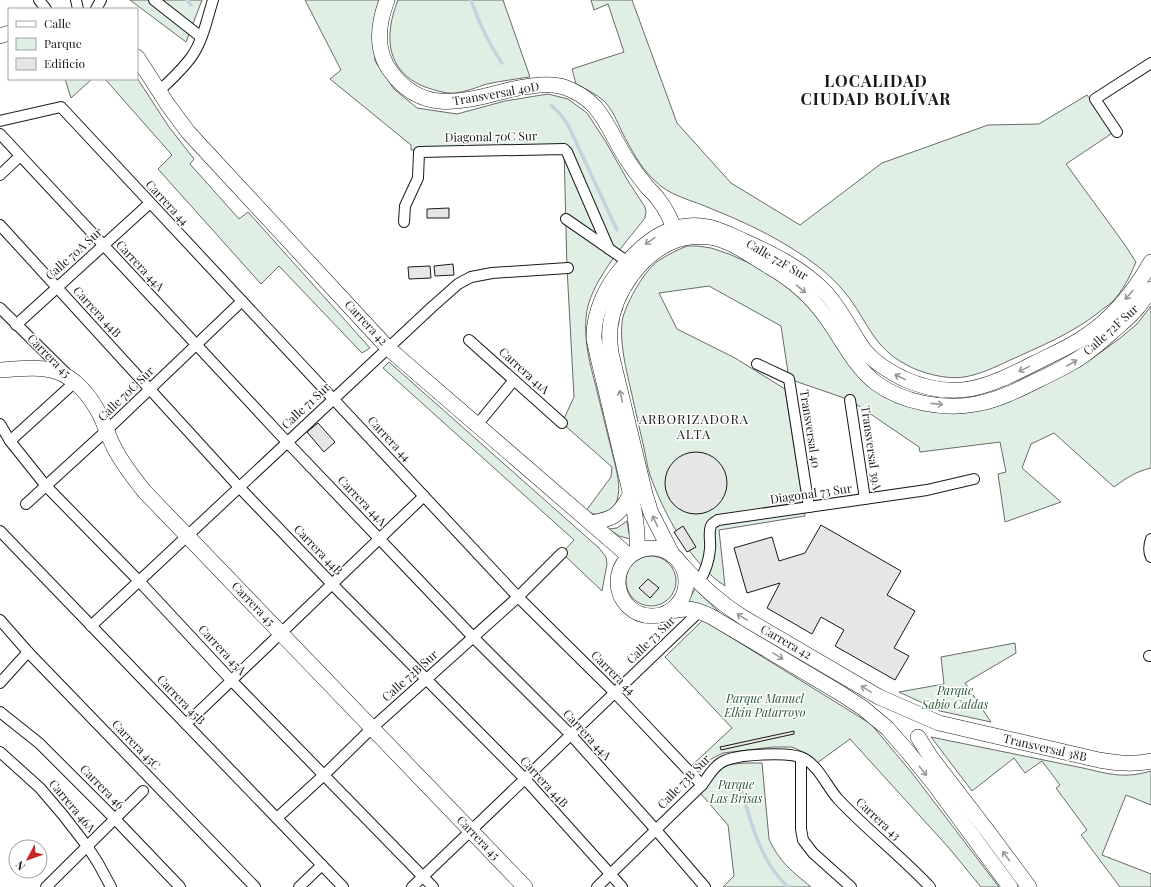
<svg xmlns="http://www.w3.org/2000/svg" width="1151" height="887" viewBox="0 0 1151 887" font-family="'Playfair Display',serif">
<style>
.green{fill:#e0efe3;stroke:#6a6a6a}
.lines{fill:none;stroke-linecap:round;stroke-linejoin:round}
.stream{stroke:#c6d2dc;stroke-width:3.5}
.building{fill:#e6e6e6;stroke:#1a1a1a}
.street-casing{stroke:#1a1a1a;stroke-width:12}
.secondary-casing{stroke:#1a1a1a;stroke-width:16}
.street{stroke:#fff;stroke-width:10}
.secondary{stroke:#fff;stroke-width:15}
.oneway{stroke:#989898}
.labels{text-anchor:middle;stroke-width:3;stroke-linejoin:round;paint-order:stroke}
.street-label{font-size:12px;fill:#1a1a1a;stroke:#fff}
.park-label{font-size:12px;font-style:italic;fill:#2b5a34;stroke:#fff}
.neighbourhood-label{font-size:13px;letter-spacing:1px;fill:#1a1a1a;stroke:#fff}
.district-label{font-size:16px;font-weight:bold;letter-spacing:1px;fill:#1a1a1a;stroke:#fff}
</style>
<rect width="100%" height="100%" fill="#fff"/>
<g class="green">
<path d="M130 0H202L186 42Z"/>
<path d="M305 0H379L374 25 375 61 394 89 417 108 457 114 505 101 548 94 568 99 587 113 606 142 628 181 645 207 646 212 645 218C624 245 588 284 586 318 584 342 590 364 596 387 601 407 606 428 611 448 614 462 621 482 618 496 617 507 606 516 595 514 592 514 589 512 586 511L611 477 612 467 562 423 574 397 567 268 564 149 411 150V145L330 79 341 70Z"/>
<path d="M398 0H503L530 77C516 79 501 81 487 84 477 87 466 92 455 93 445 94 435 90 425 87 385 71 384 35 398 0Z"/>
<path d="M591 0H632L677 123 731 183 800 225 882 163 988 125 1039 124 1087 95 1114 132 1066 164 1125 245 1136 262C1130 276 1123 291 1112 302 1108 306 1102 309 1098 313 1071 334 1039 347 1008 361 996 367 978 375 964 377 947 380 920 373 905 364 875 348 868 324 850 299 836 280 818 265 799 253 772 235 742 221 712 209 692 200 669 196 654 180 640 167 631 149 622 132 617 121 612 109 604 101 596 94 586 89 576 84L572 69 624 52 608 4 594 10Z"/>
<path d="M137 78 169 127 194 159 190 164 239 219 248 212 370 348 362 353 279 266 261 284 158 169 172 155 105 79Z"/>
<path d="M65 79H92L71 98Z"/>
<path d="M687 246H698L711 248 729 254 758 267 784 281 889 389 979 407 1080 367 1119 339 1137 324 1151 306V468C1137 471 1126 478 1114 487L1054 433 1031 444 1022 468 1061 502 1005 522 998 474 1006 472 1000 442 920 452 919 447 850 400 789 379 781 326 709 286 659 293 677 329 735 358 785 389 805 516 719 530 725 586C690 563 664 514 650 475 647 466 646 457 644 448 640 431 636 413 632 395 627 373 618 339 623 317 628 300 644 271 658 261 667 255 677 250 687 246Z"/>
<path d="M389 362 599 548 606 557 607 564 602 591 562 553 574 540 383 368Z"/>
<path d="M627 521 630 539 619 536 609 529 617 528Z"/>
<circle cx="651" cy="581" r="25"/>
<path d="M695 589 719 612 688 601Z"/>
<path d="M703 620 871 724 912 773 999 887H981L949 848 850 739 817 763 805 753 792 747H773L723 753 713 758 704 764 693 773 689 768 732 728 665 657Z"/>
<path d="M1015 643 1016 653 965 683 991 722 940 711 899 692 944 684 941 657Z"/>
<path d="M931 737 1083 768C1109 774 1124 779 1151 771V805L1126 795 1102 855 1151 874V887H1120L1081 835 1087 830 1056 788 1060 785 1042 761 1025 773 1014 758 972 791Z"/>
<path d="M762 763 769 839C780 863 792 871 811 887H723L734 876 728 825 701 794C706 786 711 776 718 770 728 762 749 763 762 763Z"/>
</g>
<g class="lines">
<g class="stream">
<path d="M187 0 191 5"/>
<path d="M471 0C479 23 488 43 502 63"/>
<path d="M551 105 561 115 568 125 617 230"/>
<path d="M739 784C751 819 759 861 788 887"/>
</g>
</g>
<g class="building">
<path d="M449 208V218H427V209Z"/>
<path d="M453 264 454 275 435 276 434 266Z"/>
<path d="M430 266 431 278 409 279 408 267Z"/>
<path d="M318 423 335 442 324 452 307 432Z"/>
<circle cx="696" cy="483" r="31"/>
<path d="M821 525 901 571 887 595 915 611 894 648 909 656 895 680 835 646 844 630 821 617 812 634 767 608 780 583 747 593 734 548 772 537 779 561 805 553Z"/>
<path d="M683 526 696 547 687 552 674 532Z"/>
<path d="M648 579 659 588 650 598 639 588Z"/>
<path d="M794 731V734L721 750 720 747Z"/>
</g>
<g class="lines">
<defs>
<g id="street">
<path d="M39 0 46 9"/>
<path d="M76 0 78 9"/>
<path d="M154 0 201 37"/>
<path d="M96 9 101 0"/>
<path d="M159 91C171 80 183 69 192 56 203 40 207 19 213 0"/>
<path d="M0 121 61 107 518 597 615 693 702 785"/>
<path d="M1117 132 1095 99 1151 63"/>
<path d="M0 134 287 442 473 637 571 735 656 830 705 887"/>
<path d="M0 175 20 156"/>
<path d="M566 219 628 262"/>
<path d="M404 222 405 206 418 178 419 152 564 149 567 152 609 249"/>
<path d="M0 225 239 487 332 584 525 779 622 887"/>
<path d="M0 308 75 382 10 441"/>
<path d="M16 325 150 203"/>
<path d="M469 340 562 423"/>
<path d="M757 364 789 379 809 507"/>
<path d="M850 400 865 499"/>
<path d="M0 424 10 441 46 486 139 581 231 680 433 887"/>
<path d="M477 425 514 380"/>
<path d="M26 504 106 431 242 301"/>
<path d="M0 531 343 887"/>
<path d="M1151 539C1149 545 1148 551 1151 557"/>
<path d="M699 582C705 572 709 562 710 549 711 542 708 533 711 526 712 523 715 522 718 520L927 490 974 479"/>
<path d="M0 620 28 652 255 887"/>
<path d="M91 626 432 307 458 284 471 277 492 273 568 268"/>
<path d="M1149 656H1151"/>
<path d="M0 683 28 652"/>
<path d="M0 712 39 743 115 819 180 887"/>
<path d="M186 724 424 496"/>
<path d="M0 752 40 788 63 815 87 846 98 863 111 887"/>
<path d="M801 758V829L803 840 813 853 851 887"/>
<path d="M277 818 324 775 372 728 518 597 562 553"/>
<path d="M46 887 143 791"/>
<path d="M299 887 322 865"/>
<path d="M412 887 700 611"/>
<path d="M597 887 702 785C708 777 713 767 722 762 736 754 791 751 805 759 820 768 827 787 838 799 867 830 901 856 930 887"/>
</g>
<g id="secondary">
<path d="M387 0C378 24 375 51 391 72 424 117 468 100 513 89 529 86 548 82 564 87 575 91 587 98 595 107 609 123 616 144 628 161 633 169 638 176 644 183 648 189 654 193 658 199 667 210 673 224 677 237"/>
<path d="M0 36 9 33"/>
<path d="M137 57 168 105 188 132 388 348 629 556"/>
<path d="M0 370C18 369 38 366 55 371 75 377 91 397 100 415 106 427 109 439 116 451 124 466 134 478 144 491L525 887"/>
<path d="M591 523C614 519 619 515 630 495"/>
<circle cx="652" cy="582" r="34"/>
<path d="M637 550C639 522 630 493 624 466 615 429 606 391 597 353 596 348 595 343 594 339 593 314 606 285 623 267 637 251 654 234 676 228 686 225 699 225 709 227 721 230 733 236 744 241 773 254 803 269 825 292 842 310 851 332 865 351 875 363 890 372 904 379 957 402 987 387 1035 363 1051 355 1067 348 1081 339 1110 321 1134 292 1151 262"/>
<path d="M673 556 651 513 645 494 611 353C610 345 609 336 610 328 614 292 642 252 677 240 686 237 699 236 709 237 729 239 753 257 770 267 793 280 813 298 828 320 843 341 855 367 876 383 903 403 944 410 976 404 999 400 1020 389 1040 379 1054 372 1068 366 1081 357 1093 349 1102 341 1112 332 1121 324 1131 316 1138 307 1143 301 1147 295 1151 289"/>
<path d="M680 563C699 584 720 603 744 618L879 697 939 723 1099 760C1117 763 1133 765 1151 761"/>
<path d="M668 612C688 607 694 608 712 617L840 693 863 708 887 728 908 752 934 784 1010 887"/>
<path d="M918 737 930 756 992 837 1029 887"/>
</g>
</defs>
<use href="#street" class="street-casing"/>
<use href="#secondary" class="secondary-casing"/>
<use href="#street" class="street"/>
<use href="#secondary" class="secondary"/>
</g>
<defs><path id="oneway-shaft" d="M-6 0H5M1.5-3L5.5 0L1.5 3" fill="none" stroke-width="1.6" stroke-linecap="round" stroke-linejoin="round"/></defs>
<g class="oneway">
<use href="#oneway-shaft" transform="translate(650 241) rotate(146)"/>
<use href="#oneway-shaft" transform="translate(801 289) rotate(40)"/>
<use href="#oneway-shaft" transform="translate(1129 295) rotate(130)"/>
<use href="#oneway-shaft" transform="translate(1072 363) rotate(-30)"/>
<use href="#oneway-shaft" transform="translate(1024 369) rotate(154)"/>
<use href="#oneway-shaft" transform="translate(900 377) rotate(-154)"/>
<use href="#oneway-shaft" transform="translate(621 396) rotate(-103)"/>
<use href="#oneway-shaft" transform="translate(937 404) rotate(6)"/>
<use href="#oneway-shaft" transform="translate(655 521) rotate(-115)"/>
<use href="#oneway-shaft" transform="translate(742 617) rotate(-148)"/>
<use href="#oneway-shaft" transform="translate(778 656) rotate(31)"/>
<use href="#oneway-shaft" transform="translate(866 689) rotate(-149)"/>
<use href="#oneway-shaft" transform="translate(923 771) rotate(52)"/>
<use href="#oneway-shaft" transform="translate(1006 856) rotate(-127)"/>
</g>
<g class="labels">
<g class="street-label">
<text transform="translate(496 94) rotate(-10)" y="4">Transversal 40D</text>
<text transform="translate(491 137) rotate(-1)" y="4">Diagonal 70C Sur</text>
<text transform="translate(167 203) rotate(47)" y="4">Carrera 44</text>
<text transform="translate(74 254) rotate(-42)" y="4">Calle 70A Sur</text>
<text transform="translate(777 260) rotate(30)" y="4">Calle 72F Sur</text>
<text transform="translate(140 266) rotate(47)" y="4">Carrera 44A</text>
<text transform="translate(97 312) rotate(47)" y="4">Carrera 44B</text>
<text transform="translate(366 323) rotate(47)" y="4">Carrera 42</text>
<text transform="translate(1111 330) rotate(-42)" y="4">Calle 72F Sur</text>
<text transform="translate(49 356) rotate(45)" y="4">Carrera 45</text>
<text transform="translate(524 371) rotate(42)" y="4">Carrera 41A</text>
<text transform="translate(126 394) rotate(-44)" y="4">Calle 70C Sur</text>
<text transform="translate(306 406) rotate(-43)" y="4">Calle 71 Sur</text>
<text transform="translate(810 429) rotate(81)" y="4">Transversal 40</text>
<text transform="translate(389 439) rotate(47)" y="4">Carrera 44</text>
<text transform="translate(871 448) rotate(82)" y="4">Transversal 39A</text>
<text transform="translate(811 494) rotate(-8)" y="4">Diagonal 73 Sur</text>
<text transform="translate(362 501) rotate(46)" y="4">Carrera 44A</text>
<text transform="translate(318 550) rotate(46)" y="4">Carrera 44B</text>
<text transform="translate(253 604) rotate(46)" y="4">Carrera 45</text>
<text transform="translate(651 640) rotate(-44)" y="4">Calle 73 Sur</text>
<text transform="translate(786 642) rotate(30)" y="4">Carrera 42</text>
<text transform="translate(222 650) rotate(47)" y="4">Carrera 45A</text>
<text transform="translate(613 673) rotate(45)" y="4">Carrera 44</text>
<text transform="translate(410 676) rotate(-42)" y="4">Calle 72B Sur</text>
<text transform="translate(181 700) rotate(46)" y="4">Carrera 45B</text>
<text transform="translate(587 735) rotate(47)" y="4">Carrera 44A</text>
<text transform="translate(136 745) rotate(46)" y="4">Carrera 45C</text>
<text transform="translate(1045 748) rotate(13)" y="4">Transversal 38B</text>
<text transform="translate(544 782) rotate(47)" y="4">Carrera 44B</text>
<text transform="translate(684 782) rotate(-46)" y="4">Calle 73B Sur</text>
<text transform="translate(102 787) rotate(45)" y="4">Carrera 46</text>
<text transform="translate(72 806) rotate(50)" y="4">Carrera 46A</text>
<text transform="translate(878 819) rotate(43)" y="4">Carrera 43</text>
<text transform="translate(478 838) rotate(46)" y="4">Carrera 45</text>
</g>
<g class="park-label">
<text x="955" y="695">Parque<tspan x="955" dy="14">Sabio Caldas</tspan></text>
<text x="765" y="703">Parque Manuel<tspan x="765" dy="14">Elkin Patarroyo</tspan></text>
<text x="736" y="789">Parque<tspan x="736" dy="14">Las Brisas</tspan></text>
</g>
<g class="neighbourhood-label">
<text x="694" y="424">ARBORIZADORA<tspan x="694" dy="15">ALTA</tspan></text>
</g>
<g class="district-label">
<text x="876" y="87">LOCALIDAD<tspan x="876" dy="18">CIUDAD BOLÍVAR</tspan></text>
</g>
</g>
<rect x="8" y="8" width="130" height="72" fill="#ffffff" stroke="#a3a3a3"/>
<rect x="16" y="21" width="20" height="6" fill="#ffffff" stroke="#a3a3a3"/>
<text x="44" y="28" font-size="12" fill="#1a1a1a">Calle</text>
<rect x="16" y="38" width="20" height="12" fill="#e0efe3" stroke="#a3a3a3"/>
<text x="44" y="48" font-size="12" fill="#1a1a1a">Parque</text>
<rect x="16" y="58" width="20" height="12" fill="#e6e6e6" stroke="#a3a3a3"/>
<text x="44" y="68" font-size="12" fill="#1a1a1a">Edificio</text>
<g transform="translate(28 859) rotate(229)"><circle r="19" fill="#ffffff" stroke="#a3a3a3"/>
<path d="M0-3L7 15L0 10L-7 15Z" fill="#c62828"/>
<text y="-6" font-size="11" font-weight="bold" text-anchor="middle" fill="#1a1a1a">N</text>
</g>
</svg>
